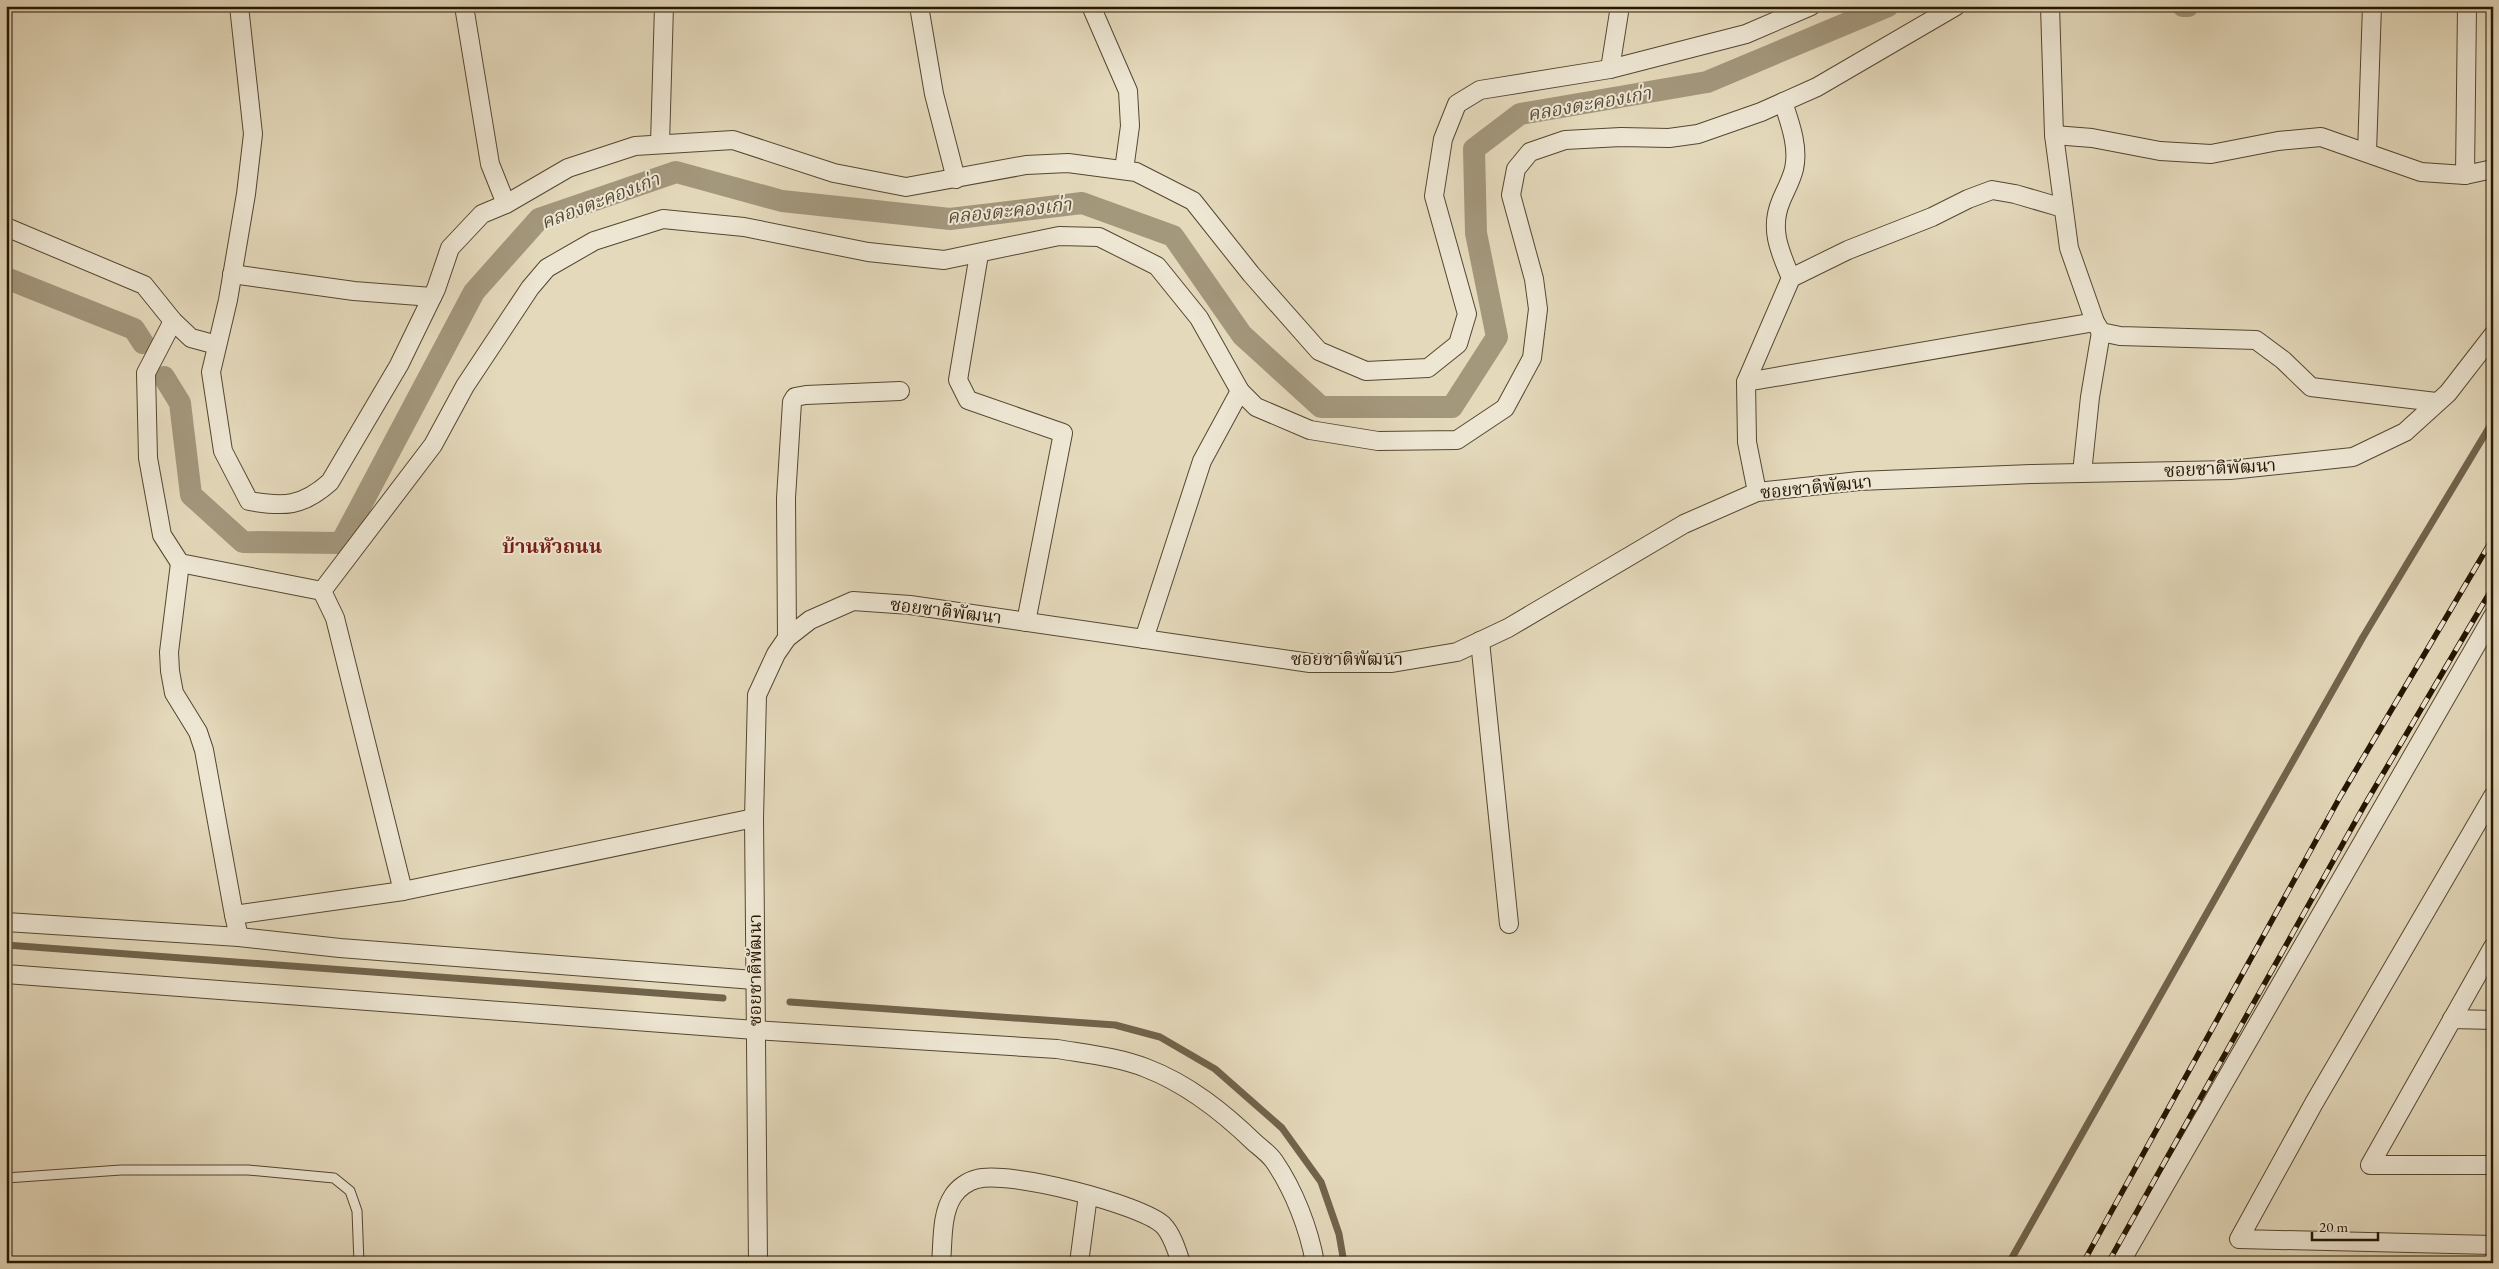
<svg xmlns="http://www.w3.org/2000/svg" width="2499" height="1269" viewBox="0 0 2499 1269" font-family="'EB Garamond','Noto Serif Thai',serif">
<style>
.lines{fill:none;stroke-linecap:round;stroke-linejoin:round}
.stream{stroke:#71634b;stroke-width:7}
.canal{stroke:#a3977c;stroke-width:22}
.lane-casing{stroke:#554730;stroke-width:11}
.street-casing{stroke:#554730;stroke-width:20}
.lane{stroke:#ede6d3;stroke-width:9}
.street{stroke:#ede6d3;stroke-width:18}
.rail-casing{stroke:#251601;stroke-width:5.5}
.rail{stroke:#ede6d3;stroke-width:4;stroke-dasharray:11;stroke-linecap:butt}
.labels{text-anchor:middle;stroke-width:4;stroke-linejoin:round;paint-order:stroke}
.street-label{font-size:18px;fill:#251601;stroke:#ede6d3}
.water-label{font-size:19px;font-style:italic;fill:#574a32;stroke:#ede6d3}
.quarter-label{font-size:20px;font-weight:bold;fill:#7a1f14;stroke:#ede6d3}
</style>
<rect width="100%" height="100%" fill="#e4d9bb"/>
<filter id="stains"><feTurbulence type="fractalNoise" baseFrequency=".004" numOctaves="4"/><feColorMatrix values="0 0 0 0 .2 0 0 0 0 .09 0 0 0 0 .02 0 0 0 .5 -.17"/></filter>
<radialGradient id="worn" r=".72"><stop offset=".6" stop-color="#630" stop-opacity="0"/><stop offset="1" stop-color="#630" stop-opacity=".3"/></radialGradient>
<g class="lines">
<g class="stream">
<path d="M6 945 723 998"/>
<path d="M790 1002 1115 1025 1160 1037 1215 1069 1282 1128 1321 1182 1339 1234 1344 1263"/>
<path d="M2009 1263 2363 637 2493 421"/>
</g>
<g class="canal">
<path d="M2183 6H2188"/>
<path d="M6 278 134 329 143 343"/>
<path d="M164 377 180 403 191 495 243 542 341 543 474 292 539 219 676 172 782 201 950 219 1082 203 1173 236 1242 335 1321 407H1452L1497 337 1476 233 1474 149 1520 114 1707 82 1888 6"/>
</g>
<defs>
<path id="lane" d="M6 1178 121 1170H248L334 1178 350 1191 357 1211 359 1263"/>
<g id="street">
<path d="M239 6 253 134 246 194 228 300 211 372 223 451 249 501C284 507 302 507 330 482L399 365 436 289 450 248 482 214 506 204 568 168 635 146 733 140 834 173 906 187 1026 165 1068 163 1136 172 1193 201 1251 274 1319 351 1366 371 1428 368 1458 344 1467 314 1434 196 1443 139 1457 104 1480 90 1610 69 1746 34 1811 6"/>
<path d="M464 6 490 164 506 204"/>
<path d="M919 6 934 94 956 179"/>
<path d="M1091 6 1128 91 1130 126 1124 170"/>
<path d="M2050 6 2054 135 2069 248 2095 322 2101 332 2120 336 2256 340 2283 360 2311 387 2436 402"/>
<path d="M1610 69 1620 6"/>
<path d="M1783 102C1790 123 1799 147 1794 169 1791 181 1785 191 1781 201 1769 229 1780 252 1791 278"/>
<path d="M2054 135 2092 138 2160 151 2211 154 2278 141 2321 137 2421 172 2465 175 2493 169"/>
<path d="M660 144 664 6"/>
<path d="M2367 152 2372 6"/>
<path d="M2465 175 2467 6"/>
<path d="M6 227 144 285 173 321 191 338 217 345"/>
<path d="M979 254 958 380 968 400 1063 433 1026 622"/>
<path d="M232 274 354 291 432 297"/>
<path d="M173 321 146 373 148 458 162 535 180 563 322 591 335 618 403 891"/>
<path d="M1746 382 1791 278 1848 250 1932 217 1968 199 1992 190 2015 194 2063 208"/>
<path d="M1240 391 1256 407 1310 430 1378 441 1457 440 1505 408 1532 358 1538 309 1534 279 1511 195 1516 169 1530 152 1565 140 1621 137 1669 138 1698 134 1761 112 1817 87 1956 6"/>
<path d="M2082 473 2090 397 2101 332"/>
<path d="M1757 492 1747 442 1746 382 2095 322"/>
<path d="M180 563 169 652 170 671 174 693 198 732 204 750 234 915"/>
<path d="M322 591 433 445 465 386 530 288 547 268 594 241 663 219 744 227 868 252 944 260 1059 236 1099 237 1157 266 1199 318 1240 391 1202 461 1144 639"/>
<path d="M787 638 786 498 792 402 795 397 806 395 900 391"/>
<path d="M1480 641 1509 924"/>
<path d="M2493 796 2314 1103 2239 1239 2493 1245"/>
<path d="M6 922 239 937 340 948 754 980"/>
<path d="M239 937 234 915 403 891 754 818"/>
<path d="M2493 947 2370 1165H2493"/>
<path d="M6 974 755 1030 1057 1049C1087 1054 1118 1057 1146 1068 1188 1084 1223 1112 1255 1143 1261 1148 1269 1154 1274 1161 1294 1190 1309 1229 1315 1263"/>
<path d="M2452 1019 2493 1020"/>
<path d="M758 1263 754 818 757 695 776 654 787 638 810 620 853 601 910 605 1310 663H1392L1457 652 1508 628 1684 524 1757 492 1859 481 2031 474 2230 470 2353 457 2405 432 2448 393 2493 335"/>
<path d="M941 1263C943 1242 941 1214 953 1196 958 1188 968 1181 977 1179 1008 1170 1140 1204 1163 1225 1172 1234 1177 1251 1181 1263"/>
<path d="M1079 1263 1088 1195"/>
<path d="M2120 1263 2493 616"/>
</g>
</defs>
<use href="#lane" class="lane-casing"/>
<use href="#street" class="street-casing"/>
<use href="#lane" class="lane"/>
<use href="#street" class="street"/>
<defs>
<g id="rail">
<path d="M2083 1263 2340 797 2493 538"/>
<path d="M2108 1263 2364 806 2493 587"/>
</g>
</defs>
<use href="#rail" class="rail-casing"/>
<use href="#rail" class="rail"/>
</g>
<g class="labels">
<g class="street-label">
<text transform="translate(2220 468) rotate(-3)" y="6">ซอยชาติพัฒนา</text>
<text transform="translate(1816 487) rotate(-6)" y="6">ซอยชาติพัฒนา</text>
<text transform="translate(946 611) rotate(7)" y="6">ซอยชาติพัฒนา</text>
<text x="1347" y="665">ซอยชาติพัฒนา</text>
<text transform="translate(755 970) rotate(-90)" y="6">ซอยชาติพัฒนา</text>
</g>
<g class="water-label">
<text transform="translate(1589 103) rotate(-10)" y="7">คลองตะคองเก่า</text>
<text transform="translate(600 200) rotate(-21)" y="7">คลองตะคองเก่า</text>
<text transform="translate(1009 210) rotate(-6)" y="7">คลองตะคองเก่า</text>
</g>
<g class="quarter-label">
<text x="552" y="553">บ้านหัวถนน</text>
</g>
</g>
<rect width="2499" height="1269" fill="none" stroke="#e4d9bb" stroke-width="25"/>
<rect x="8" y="8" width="2484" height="1254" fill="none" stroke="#251601" stroke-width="2.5"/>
<rect x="12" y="12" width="2474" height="1244" fill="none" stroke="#251601"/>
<path d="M2312 1232v8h66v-8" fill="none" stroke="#251601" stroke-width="2.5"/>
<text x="2319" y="1232" font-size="15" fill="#251601" stroke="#ede6d3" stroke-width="4" paint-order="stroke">20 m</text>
<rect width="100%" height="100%" filter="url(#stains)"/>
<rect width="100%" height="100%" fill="url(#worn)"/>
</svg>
